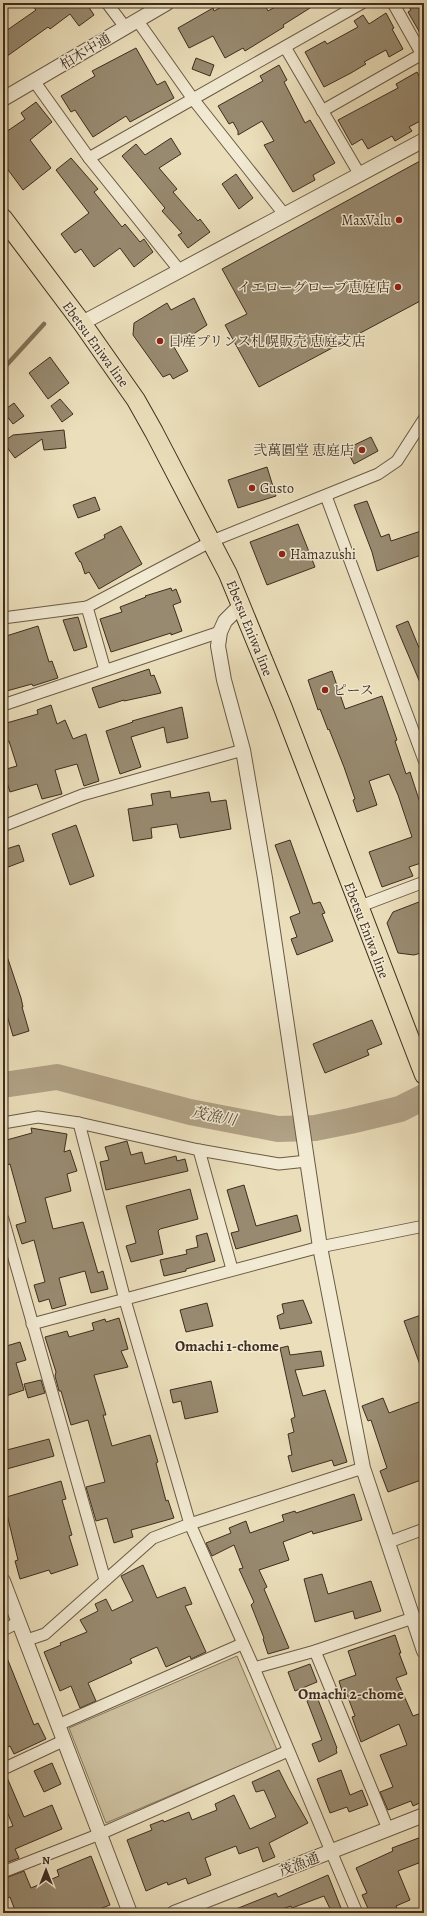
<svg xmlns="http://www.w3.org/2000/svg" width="427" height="1916" viewBox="0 0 427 1916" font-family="Alegreya,'Noto Serif JP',serif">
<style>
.green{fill:#cec1a0;stroke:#86775f}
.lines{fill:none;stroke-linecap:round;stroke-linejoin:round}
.stream{stroke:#83735c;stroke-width:4.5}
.river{stroke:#b1a286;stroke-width:26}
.building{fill:#988a70;stroke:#3f2d1e}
.minor-casing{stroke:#6a5a45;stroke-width:13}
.tertiary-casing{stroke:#6a5a45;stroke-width:16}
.primary-casing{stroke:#3f2d1e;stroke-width:20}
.minor{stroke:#f2ead3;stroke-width:11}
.tertiary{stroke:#f2ead3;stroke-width:14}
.primary{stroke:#ebdfbb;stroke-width:18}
.poi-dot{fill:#8f2418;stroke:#f2ead3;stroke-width:1.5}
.labels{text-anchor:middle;stroke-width:3;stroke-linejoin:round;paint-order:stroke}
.street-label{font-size:14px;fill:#3f2d1e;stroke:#f2ead3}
.poi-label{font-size:14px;fill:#3f2d1e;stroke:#f2ead3;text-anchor:start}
.water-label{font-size:15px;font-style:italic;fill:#5c4a38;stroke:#f2ead3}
.neighbourhood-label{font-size:15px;font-weight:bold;fill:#3f2d1e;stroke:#f2ead3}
</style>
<rect width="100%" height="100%" fill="#ebdfbb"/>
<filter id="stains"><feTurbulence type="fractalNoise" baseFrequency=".005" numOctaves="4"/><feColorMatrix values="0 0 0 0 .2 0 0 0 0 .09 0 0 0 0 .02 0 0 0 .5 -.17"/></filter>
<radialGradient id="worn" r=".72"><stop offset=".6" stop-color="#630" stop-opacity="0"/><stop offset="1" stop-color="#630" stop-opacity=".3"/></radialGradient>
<path class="green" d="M237 1656 277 1750 106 1823 69 1728Z"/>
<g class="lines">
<path class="stream" d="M3 369 44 324"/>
<path class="river" d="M3 1085 57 1077 190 1112 278 1129 315 1128 350 1121 400 1109 424 1097"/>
</g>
<g class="building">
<path d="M30 3H86L94 15 79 26 70 14 50 29 48 27 3 59V33L36 10Z"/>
<path d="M229 3H264L268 11 282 3H318L283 25 284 27 245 51 243 48 225 58 213 36 189 48 178 28 213 8 214 11Z"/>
<path d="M407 3H424V40L408 12 411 10Z"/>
<path d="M386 13 394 28 392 29 403 49 389 57 386 50 364 62 366 64 351 73 324 87 305 52 325 41 327 44 358 27 354 21 363 15 369 24Z"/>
<path d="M136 48 157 85 165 81 174 98 130 122 126 116 93 137 75 110 71 112 61 96 95 76 92 71Z"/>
<path d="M196 58 214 65 210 76 192 69Z"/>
<path d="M279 65 287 80 284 82 305 123 310 120 335 163 313 175 315 180 293 192 264 145 274 141 262 121 238 135V131L233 122 229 124 218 106 263 81 260 76Z"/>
<path d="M417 72 424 85V119L409 127 412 131 395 141 392 136 368 149 362 139 352 145 338 120 398 88 396 84Z"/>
<path d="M36 102 52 122 30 140 51 168 23 190 3 163V134L25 119 21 113Z"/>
<path d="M171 138 181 154 159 168 177 189 173 192 198 221 200 219 210 232 188 248 178 235 182 233 162 211 165 208 122 156 136 144 145 155Z"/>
<path d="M71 158 98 189 94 192 122 227 125 224 140 242 144 239 153 252 134 267 120 248 94 267 81 249 75 253 61 234 89 213 56 170Z"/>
<path d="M420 161 424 169V299L259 387 225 325 247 314 222 269Z"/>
<path d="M236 174 253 198 239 209 222 184Z"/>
<path d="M194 298 207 325 174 347 188 371 173 379 170 374 163 377 133 335 134 323 167 303 171 310Z"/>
<path d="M50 357 69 383 48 399 29 373Z"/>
<path d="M60 399 73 414 62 422 51 406Z"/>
<path d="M14 403 24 416 13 424 3 411Z"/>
<path d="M64 430 66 448 44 450 42 439 15 458 3 442 13 435Z"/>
<path d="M371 437 378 451 354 464 346 449Z"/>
<path d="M267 467 276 496 238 508 228 480Z"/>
<path d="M95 497 100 510 78 518 73 505Z"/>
<path d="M367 501 381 537 389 534 391 541 424 530V554L377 571 372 552 354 505Z"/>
<path d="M298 524 315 567 267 585 250 542Z"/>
<path d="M121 526 142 564 99 589 89 572 85 574 81 562H80L75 553 105 538 104 535Z"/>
<path d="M171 588 172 591 176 589 181 602 173 605 182 631 171 635V633L111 652 100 619 122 612 120 607 146 597 145 596Z"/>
<path d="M78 617 87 647 74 651 63 620Z"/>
<path d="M408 621 424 660V692L396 626Z"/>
<path d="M38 626 49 662 52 661 58 678 33 686 32 684 3 692V637Z"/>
<path d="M149 669 151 676 154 675 161 693 124 701V700L99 708 92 688Z"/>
<path d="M332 671 345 709 382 696 397 740 395 741 406 774 410 772 424 815V865H422L421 863 409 867 413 876 382 887 369 852 412 837 398 795 389 774 369 781 377 805 357 812 353 800 355 799 344 767 329 729 328 730 320 709 318 710 308 680Z"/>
<path d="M51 705 57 724 65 720 73 739 86 734 99 781 84 786 77 764 55 770 62 794 42 799 37 784 10 792 3 770 17 766 9 741 3 743V724L38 714 37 710Z"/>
<path d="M182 707 188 738 167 743 164 727 131 737 141 767 120 774 106 731 133 722 132 721Z"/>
<path d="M170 791 171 798 209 792 211 802 226 800 231 829 180 838 177 824 151 828 152 838 133 841 128 809 153 805 151 794Z"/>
<path d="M76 825 94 876 70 885 52 834Z"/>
<path d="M290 840 313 904 320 902 325 913 322 914 333 941 297 955 291 939 297 937 290 917 300 913 275 845Z"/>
<path d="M19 845 24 861 3 869V850Z"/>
<path d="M424 900V952L414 955 398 953 387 923 393 912Z"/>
<path d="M3 950H5L21 998 23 1007H22L29 1031 13 1036 6 1012 3 1013Z"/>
<path d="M372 1020 382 1044 367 1050 369 1055 325 1073 313 1044Z"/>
<path d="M31 1128 67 1134 64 1152 70 1150 77 1171 67 1174 71 1191 45 1198 53 1229 83 1222 98 1273 103 1271 108 1289 91 1293 85 1271 59 1278 66 1305 52 1309 49 1299 39 1302 34 1285 45 1282 34 1240 22 1244 16 1225 26 1222 10 1164 3 1166V1141L32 1133Z"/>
<path d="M127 1141 131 1155 142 1152 145 1164 176 1156 177 1161 185 1159 188 1171 106 1190 100 1162 109 1160 105 1147Z"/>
<path d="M244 1185 256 1226 297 1215 301 1231 236 1249 231 1233 239 1231 227 1190Z"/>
<path d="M190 1189 198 1219 160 1229 158 1231 163 1254 131 1262 126 1246 136 1243 126 1206Z"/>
<path d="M207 1233 215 1261 186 1269V1271L164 1276 160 1260 187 1254 186 1250 198 1247 196 1236Z"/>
<path d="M303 1300 312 1323 280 1329 277 1316 284 1313 282 1304Z"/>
<path d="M207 1303 213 1326 186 1332 180 1310Z"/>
<path d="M424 1314V1373H423L404 1321Z"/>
<path d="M119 1318 128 1349 121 1351 128 1367 94 1375 106 1415H103L112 1446 150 1435 158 1462 156 1463 166 1501 168 1500 174 1518 131 1530 133 1537 114 1543 107 1518 96 1521 86 1487 105 1482 88 1420 71 1425 61 1391H59L55 1376 56 1372 45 1337 67 1331 69 1337 94 1330 92 1323 105 1319 106 1322Z"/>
<path d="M20 1342 26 1360 16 1363 24 1390 3 1397V1347Z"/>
<path d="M288 1346 290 1355 321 1351 324 1366 295 1370 303 1396 325 1390 347 1462 334 1466 332 1460 292 1472 288 1456 292 1455 288 1434 294 1432 291 1419 295 1417 280 1348Z"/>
<path d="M41 1380 45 1393 28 1398 24 1384Z"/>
<path d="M211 1381 218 1412 185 1419 181 1401 173 1403 170 1390Z"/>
<path d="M383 1398 389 1413 424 1400V1479L388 1492 380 1471 387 1468 371 1420 368 1421 362 1406Z"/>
<path d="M49 1439 54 1456 3 1470V1451Z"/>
<path d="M61 1481 66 1499 62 1500 72 1535 69 1536 78 1565 51 1574 49 1570 20 1579 15 1561 18 1560 3 1498Z"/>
<path d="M354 1494 362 1520 313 1534 312 1531 283 1542 289 1560 259 1570 267 1587 264 1589 289 1648 268 1654 263 1639 264 1638 251 1605 254 1602 239 1569 243 1568 234 1545 212 1556 206 1543 231 1533 229 1528 246 1521 250 1533 284 1521 282 1515 295 1511 296 1513Z"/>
<path d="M143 1565 157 1598 185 1587 192 1604 185 1606 206 1652 191 1659 190 1656 166 1667 157 1647 130 1659 132 1663 88 1683 96 1701 80 1708 71 1686 60 1691 44 1652 61 1645 60 1643 87 1632 80 1620 98 1611 95 1604 106 1599 112 1611 133 1601 121 1576Z"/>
<path d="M322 1574 328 1594 371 1581 381 1611 355 1619 353 1611 315 1622 304 1579Z"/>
<path d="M395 1635 401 1653H399L407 1674 396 1678 413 1716 424 1712V1801L413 1806 411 1801 388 1810 380 1792 393 1787 380 1755 407 1745 399 1724 361 1742 352 1717 355 1716 346 1692 343 1694 339 1681 356 1675 348 1651Z"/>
<path d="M3 1648 34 1725 38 1723 46 1739 14 1754 10 1746 3 1749Z"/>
<path d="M310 1664 317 1682 295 1691 288 1672Z"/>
<path d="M317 1697 337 1748 336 1749 337 1753 319 1762 312 1744 322 1740 307 1701Z"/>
<path d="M52 1763 61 1784 44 1792 34 1771Z"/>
<path d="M279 1770 288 1788 308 1823 269 1843 275 1857 263 1862 258 1847 239 1854 236 1846 205 1858 211 1875 188 1884 186 1878 168 1885 167 1882 146 1891 127 1840 152 1830 150 1825 163 1820 164 1822 189 1812 192 1820 217 1810 215 1804 234 1795 250 1829 276 1817 264 1790 256 1792 252 1782Z"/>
<path d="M341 1770 350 1795 362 1790 368 1805 349 1812 347 1807 330 1813 317 1779Z"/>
<path d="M6 1775 24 1817 52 1805 62 1829 15 1849 19 1858 3 1864V1821L7 1828 13 1826 3 1802V1776Z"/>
<path d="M424 1836V1861L398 1871 410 1900 396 1906 399 1913H370L362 1895 367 1893 356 1868 393 1851 392 1848Z"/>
<path d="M91 1856 110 1905 89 1913H16L10 1897 3 1900V1879L24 1871 31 1888 59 1876 57 1870Z"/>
<path d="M328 1875 343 1913H332L324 1896 292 1908 291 1906 271 1913H226L276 1893 278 1897Z"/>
</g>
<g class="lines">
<defs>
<g id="minor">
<path d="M107 3 125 27"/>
<path d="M393 3 424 58"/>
<path d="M137 20 193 99 284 214"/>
<path d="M285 47 360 175"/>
<path d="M34 81 89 158 180 271"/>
<path d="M322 111 422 54"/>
<path d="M89 158 362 3"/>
<path d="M326 496 424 760"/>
<path d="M87 607 212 541 378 474 397 461 424 419"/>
<path d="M3 618 87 607 105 670"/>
<path d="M3 705 220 632"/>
<path d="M3 826 82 795 243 750"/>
<path d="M358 907 424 882"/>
<path d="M3 1123 38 1117 79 1123 199 1150 279 1164 307 1161"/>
<path d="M79 1123 125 1300 190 1524 254 1668 357 1913"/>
<path d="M199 1150 232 1269"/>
<path d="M3 1219 105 1580"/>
<path d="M32 1324 320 1247 424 1226"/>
<path d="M389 1542 424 1529"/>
<path d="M3 1630 19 1622"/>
<path d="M27 1640 45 1634 153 1538 190 1524 363 1468"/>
<path d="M315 1651 388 1829"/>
<path d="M254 1668 315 1651 413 1618"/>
<path d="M58 1725 242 1644"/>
<path d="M3 1769 65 1740"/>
<path d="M3 1872 100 1834 288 1751"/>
</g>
<g id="tertiary">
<path d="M3 99 167 3"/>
<path d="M82 323 424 140"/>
<path d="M240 606 225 621 220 632 218 646 224 680 243 750 265 878 320 1247 363 1468 424 1651"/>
<path d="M3 1581 130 1913"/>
<path d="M174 1913 424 1815"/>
</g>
<path id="primary" d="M3 218 82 323 136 400 154 432 228 574 283 708 424 1075"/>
</defs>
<use href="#minor" class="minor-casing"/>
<use href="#tertiary" class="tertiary-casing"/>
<use href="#primary" class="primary-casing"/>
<use href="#minor" class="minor"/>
<use href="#tertiary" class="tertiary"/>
<use href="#primary" class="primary"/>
</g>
<g class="poi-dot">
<circle cx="399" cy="220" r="4"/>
<circle cx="398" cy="287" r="4"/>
<circle cx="160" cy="341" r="4"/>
<circle cx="362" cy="450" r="4"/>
<circle cx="252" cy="488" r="4"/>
<circle cx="282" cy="554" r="4"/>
<circle cx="325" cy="690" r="4"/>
</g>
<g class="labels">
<g class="street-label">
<text transform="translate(85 51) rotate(-31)" y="5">柏木中通</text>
<text transform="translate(96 344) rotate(54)" y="5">Ebetsu Eniwa line</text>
<text transform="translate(250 628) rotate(68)" y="5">Ebetsu Eniwa line</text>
<text transform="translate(367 930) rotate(69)" y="5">Ebetsu Eniwa line</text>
<text transform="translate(299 1864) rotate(-21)" y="5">茂漁通</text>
</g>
<g class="poi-label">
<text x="391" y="225" text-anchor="end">MaxValu</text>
<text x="390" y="292" text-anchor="end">イエローグローブ恵庭店</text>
<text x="168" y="346">日産プリンス札幌販売 恵庭支店</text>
<text x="354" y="455" text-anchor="end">弐萬圓堂 恵庭店</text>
<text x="260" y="493">Gusto</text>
<text x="290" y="559">Hamazushi</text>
<text x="333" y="695">ピース</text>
</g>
<g class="water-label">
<text transform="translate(214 1116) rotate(11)" y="5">茂漁川</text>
</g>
<g class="neighbourhood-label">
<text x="227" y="1351">Omachi 1-chome</text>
<text x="351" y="1699">Omachi 2-chome</text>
</g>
</g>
<rect width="427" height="1916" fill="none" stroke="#ebdfbb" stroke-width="16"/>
<rect x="4" y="4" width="419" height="1908" fill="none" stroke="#3f2d1e" stroke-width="2"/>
<rect x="8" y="8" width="411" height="1900" fill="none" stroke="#3f2d1e"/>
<g transform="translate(46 1870)" stroke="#f2ead3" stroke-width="3" paint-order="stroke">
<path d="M0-3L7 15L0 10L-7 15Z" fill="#3f2d1e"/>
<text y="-6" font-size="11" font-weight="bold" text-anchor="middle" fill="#3f2d1e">N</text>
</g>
<rect width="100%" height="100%" filter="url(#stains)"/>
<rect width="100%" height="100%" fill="url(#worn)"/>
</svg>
